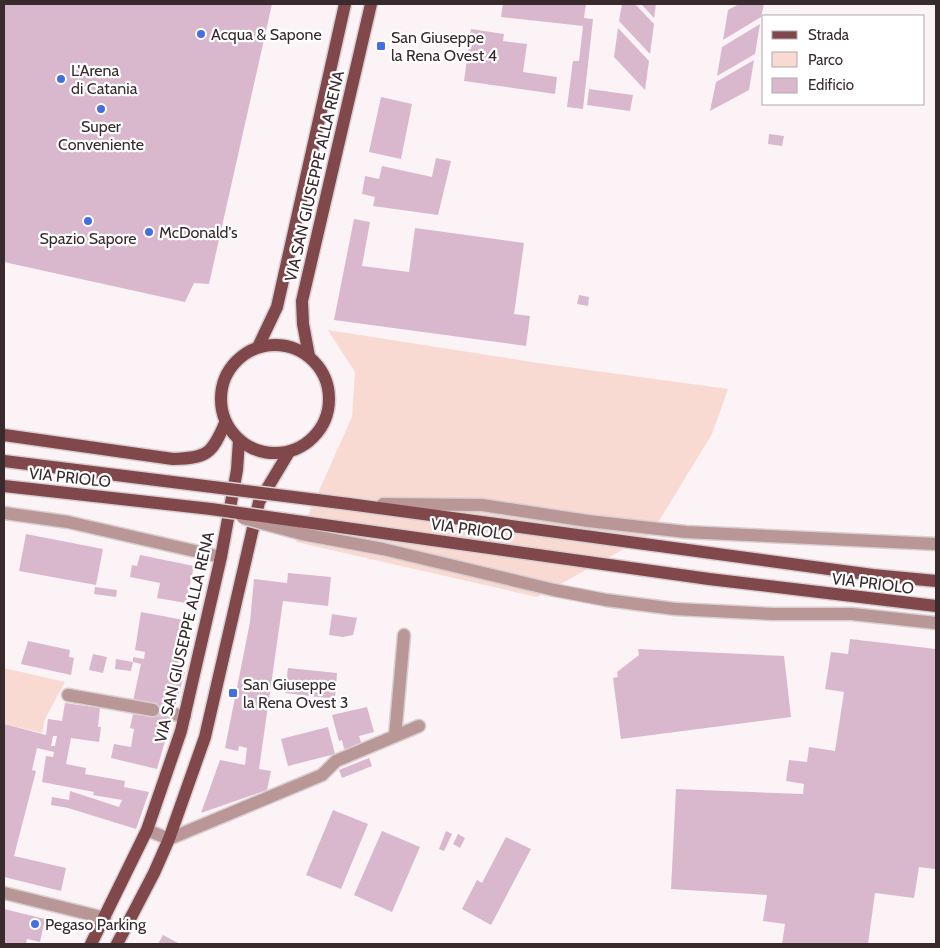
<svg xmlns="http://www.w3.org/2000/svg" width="940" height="948" viewBox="0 0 940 948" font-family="Cabin,sans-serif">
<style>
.green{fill:#f9dad2}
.building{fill:#d9b8cd;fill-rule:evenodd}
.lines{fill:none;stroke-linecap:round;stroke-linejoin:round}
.minor-tunnel{stroke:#d5cbce;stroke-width:12;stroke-dasharray:12 6;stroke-linecap:butt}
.minor-casing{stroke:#d9cfd2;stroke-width:15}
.major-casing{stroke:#d9cfd2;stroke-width:15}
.minor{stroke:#b99797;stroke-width:12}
.major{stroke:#81484b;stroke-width:12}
.minor-bridge-casing{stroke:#d9cfd2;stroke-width:15;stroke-linecap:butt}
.major-bridge-casing{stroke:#d9cfd2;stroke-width:15;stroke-linecap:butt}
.minor-bridge{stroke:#b99797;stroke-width:12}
.major-bridge{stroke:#81484b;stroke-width:12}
.poi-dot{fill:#436fe0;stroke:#fff;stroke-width:2}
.labels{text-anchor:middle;stroke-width:4.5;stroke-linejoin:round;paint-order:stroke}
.poi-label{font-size:16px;fill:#392a2e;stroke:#fff;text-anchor:start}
.street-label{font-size:16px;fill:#392a2e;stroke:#fff}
</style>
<rect width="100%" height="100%" fill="#fcf3f6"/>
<g class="green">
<path d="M328 330 538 363 728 389 712 434 651 534 537 597 296 542 352 417 355 372Z"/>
<path d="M4 668 65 682 45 719 42 733 4 724Z"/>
</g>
<g class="building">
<path d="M4 4H272L209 284 194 283 185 302 4 262Z"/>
<path d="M503 4H586L584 18 593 19 583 109 567 107 573 61H579L583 26 501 17Z"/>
<path d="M622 4H635L654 24 650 54 619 21Z"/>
<path d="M641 4H656L654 18Z"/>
<path d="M739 4H764L761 17 723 40 728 10Z"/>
<path d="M760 24 755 54 717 76 722 47Z"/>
<path d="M618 28 649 61 645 90 614 57Z"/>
<path d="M471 29 504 34 503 41 527 44 523 72 557 77 555 94 464 81Z"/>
<path d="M754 60 749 90 710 111 716 82Z"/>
<path d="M589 89 633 95 630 111 587 105Z"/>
<path d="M381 97 412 104 401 159 369 152Z"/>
<path d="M769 134 784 136 782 146 768 144Z"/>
<path d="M436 158 451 161 438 215 373 206 375 197 362 194 365 176 379 179 382 166 432 177Z"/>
<path d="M354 219 370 222 362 266 409 272 415 228 524 243 514 314 530 316 526 346 334 320Z"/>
<path d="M579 295 589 297 588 306 577 304Z"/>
<path d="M26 534 103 549 96 585 19 571Z"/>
<path d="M140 555 194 566 186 603 157 598 160 583 130 577 132 565 137 566Z"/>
<path d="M288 573 331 577 328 606 283 601 259 769 271 771 267 790 201 813 220 760 245 765 247 748 239 746 238 751 225 748 250 622 254 579 287 583Z"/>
<path d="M95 587 117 590 116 597 94 594Z"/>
<path d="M141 612 189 621 176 671 185 672 157 769 111 758 114 744 131 747 134 729 130 728 133 714 152 717 154 705 133 701 141 664 133 662V657L144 659 145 652 135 650Z"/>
<path d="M332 614 357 618 353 635 343 637 329 635Z"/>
<path d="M850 639 936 649V857L935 869 919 867 914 898 875 893 868 944H782L785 924 763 921 767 895 671 889 676 789 803 794 804 784 786 781 789 760 807 762 809 747 835 751 844 692 825 689 831 652 848 654Z"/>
<path d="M28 641 70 650 69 657 74 658 71 675 21 664Z"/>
<path d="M638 649 784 656 791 717 621 739 613 678 618 677 617 672 639 655Z"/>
<path d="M93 654 107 657 103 673 89 670Z"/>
<path d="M116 659 133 662 131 671 115 669Z"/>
<path d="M288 668 337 673 335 699 285 693Z"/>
<path d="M65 703 100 708 98 727H101L99 742 71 738 66 764 86 768 85 774 125 781 124 787 149 792 136 829 68 808 51 805 52 797 69 800 70 791 119 807 122 800 93 795 94 792 42 782 46 756 53 757 54 752 37 748 32 770 36 771 14 856 66 868 61 891 4 877V724L46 735 48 719 62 721ZM53 736H57L55 746H51Z"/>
<path d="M367 707 374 732 359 736 362 745 344 749 342 740 339 741 332 715Z"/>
<path d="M328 727 335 754 288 766 281 739Z"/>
<path d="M369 758 372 766 342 778 339 770Z"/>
<path d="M333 810 368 824 341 889 306 875Z"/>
<path d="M382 831 420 847 392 912 354 895Z"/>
<path d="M446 831 452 834 444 851 439 849Z"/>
<path d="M458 834 465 838 460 848 453 844Z"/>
<path d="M506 837 531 849 491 925 462 909 477 880 482 883Z"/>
<path d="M4 909 45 919 40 942 27 939 26 944H4Z"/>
<path d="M163 935 180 944H158Z"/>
</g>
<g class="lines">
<path class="minor-tunnel" d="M153 710 173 714"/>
<defs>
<g id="minor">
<path d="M383 504 482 505 588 521 686 532 936 544"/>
<path d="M4 513 68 522 221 557"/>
<path d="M675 609 773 614H852L936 623"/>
<path d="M68 695 153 710"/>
<path d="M173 714 185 716"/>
<path d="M395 736 404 635"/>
<path d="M147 830 169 839 322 775 336 761 419 726"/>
<path d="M4 893 105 918"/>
</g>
<g id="major">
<circle cx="275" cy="399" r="54"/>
<path d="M258 347 277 307 345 4"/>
<path d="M309 356 303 324 302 301 371 4"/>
<path d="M4 435 173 459C207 458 212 454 225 423"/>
<path d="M4 486 211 509"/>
<path d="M349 504 873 575 936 581"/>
<path d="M91 944 147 830 181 731 221 557 237 470 239 440"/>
<path d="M117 944 154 873 169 839 205 737 259 502 289 452"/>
</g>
</defs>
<use href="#minor" class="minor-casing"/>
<use href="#major" class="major-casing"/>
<use href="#minor" class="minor"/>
<use href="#major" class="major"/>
<defs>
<path id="minor-bridge" d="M243 518 302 534 383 549 554 590 606 600 675 609"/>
<g id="major-bridge">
<path d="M4 461 349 504"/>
<path d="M211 509 709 579 936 606"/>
</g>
</defs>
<use href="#minor-bridge" class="minor-bridge-casing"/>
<use href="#major-bridge" class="major-bridge-casing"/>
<use href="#minor-bridge" class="minor-bridge"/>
<use href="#major-bridge" class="major-bridge"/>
</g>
<g class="poi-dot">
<circle cx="201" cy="34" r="5"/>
<rect x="376" y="41" width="10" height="10" rx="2.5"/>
<circle cx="61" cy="79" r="5"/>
<circle cx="101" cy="109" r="5"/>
<circle cx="88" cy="221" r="5"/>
<circle cx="149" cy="232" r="5"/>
<rect x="228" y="688" width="10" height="10" rx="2.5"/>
<circle cx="35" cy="924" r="5"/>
</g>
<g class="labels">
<g class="poi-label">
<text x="211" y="40">Acqua &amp; Sapone</text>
<text x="391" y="43">San Giuseppe<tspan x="391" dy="18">la Rena Ovest 4</tspan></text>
<text x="71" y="76">L'Arena<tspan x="71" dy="18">di Catania</tspan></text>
<text x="101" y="132" text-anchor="middle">Super<tspan x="101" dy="18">Conveniente</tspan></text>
<text x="159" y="238">McDonald's</text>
<text x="88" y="244" text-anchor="middle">Spazio Sapore</text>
<text x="243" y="690">San Giuseppe<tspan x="243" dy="18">la Rena Ovest 3</tspan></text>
<text x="45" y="930">Pegaso Parking</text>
</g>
<g class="street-label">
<text transform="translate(314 176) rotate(-77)" y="6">VIA SAN GIUSEPPE ALLA RENA</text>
<text transform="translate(70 477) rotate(6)" y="6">VIA PRIOLO</text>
<text transform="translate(472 529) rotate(8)" y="6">VIA PRIOLO</text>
<text transform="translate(873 583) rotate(7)" y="6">VIA PRIOLO</text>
<text transform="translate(184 637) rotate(-77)" y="6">VIA SAN GIUSEPPE ALLA RENA</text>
</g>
</g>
<rect width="940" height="948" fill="none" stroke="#392a2e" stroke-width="10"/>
<rect x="762" y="15" width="162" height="90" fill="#ffffff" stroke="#b0aaab"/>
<rect x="772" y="31" width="25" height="8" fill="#81484b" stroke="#b0aaab"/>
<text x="808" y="40" font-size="15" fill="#392a2e">Strada</text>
<rect x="772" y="52" width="25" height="15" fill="#f9dad2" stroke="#b0aaab"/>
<text x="808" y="65" font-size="15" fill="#392a2e">Parco</text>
<rect x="772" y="78" width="25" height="15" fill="#d9b8cd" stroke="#b0aaab"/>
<text x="808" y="90" font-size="15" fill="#392a2e">Edificio</text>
</svg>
